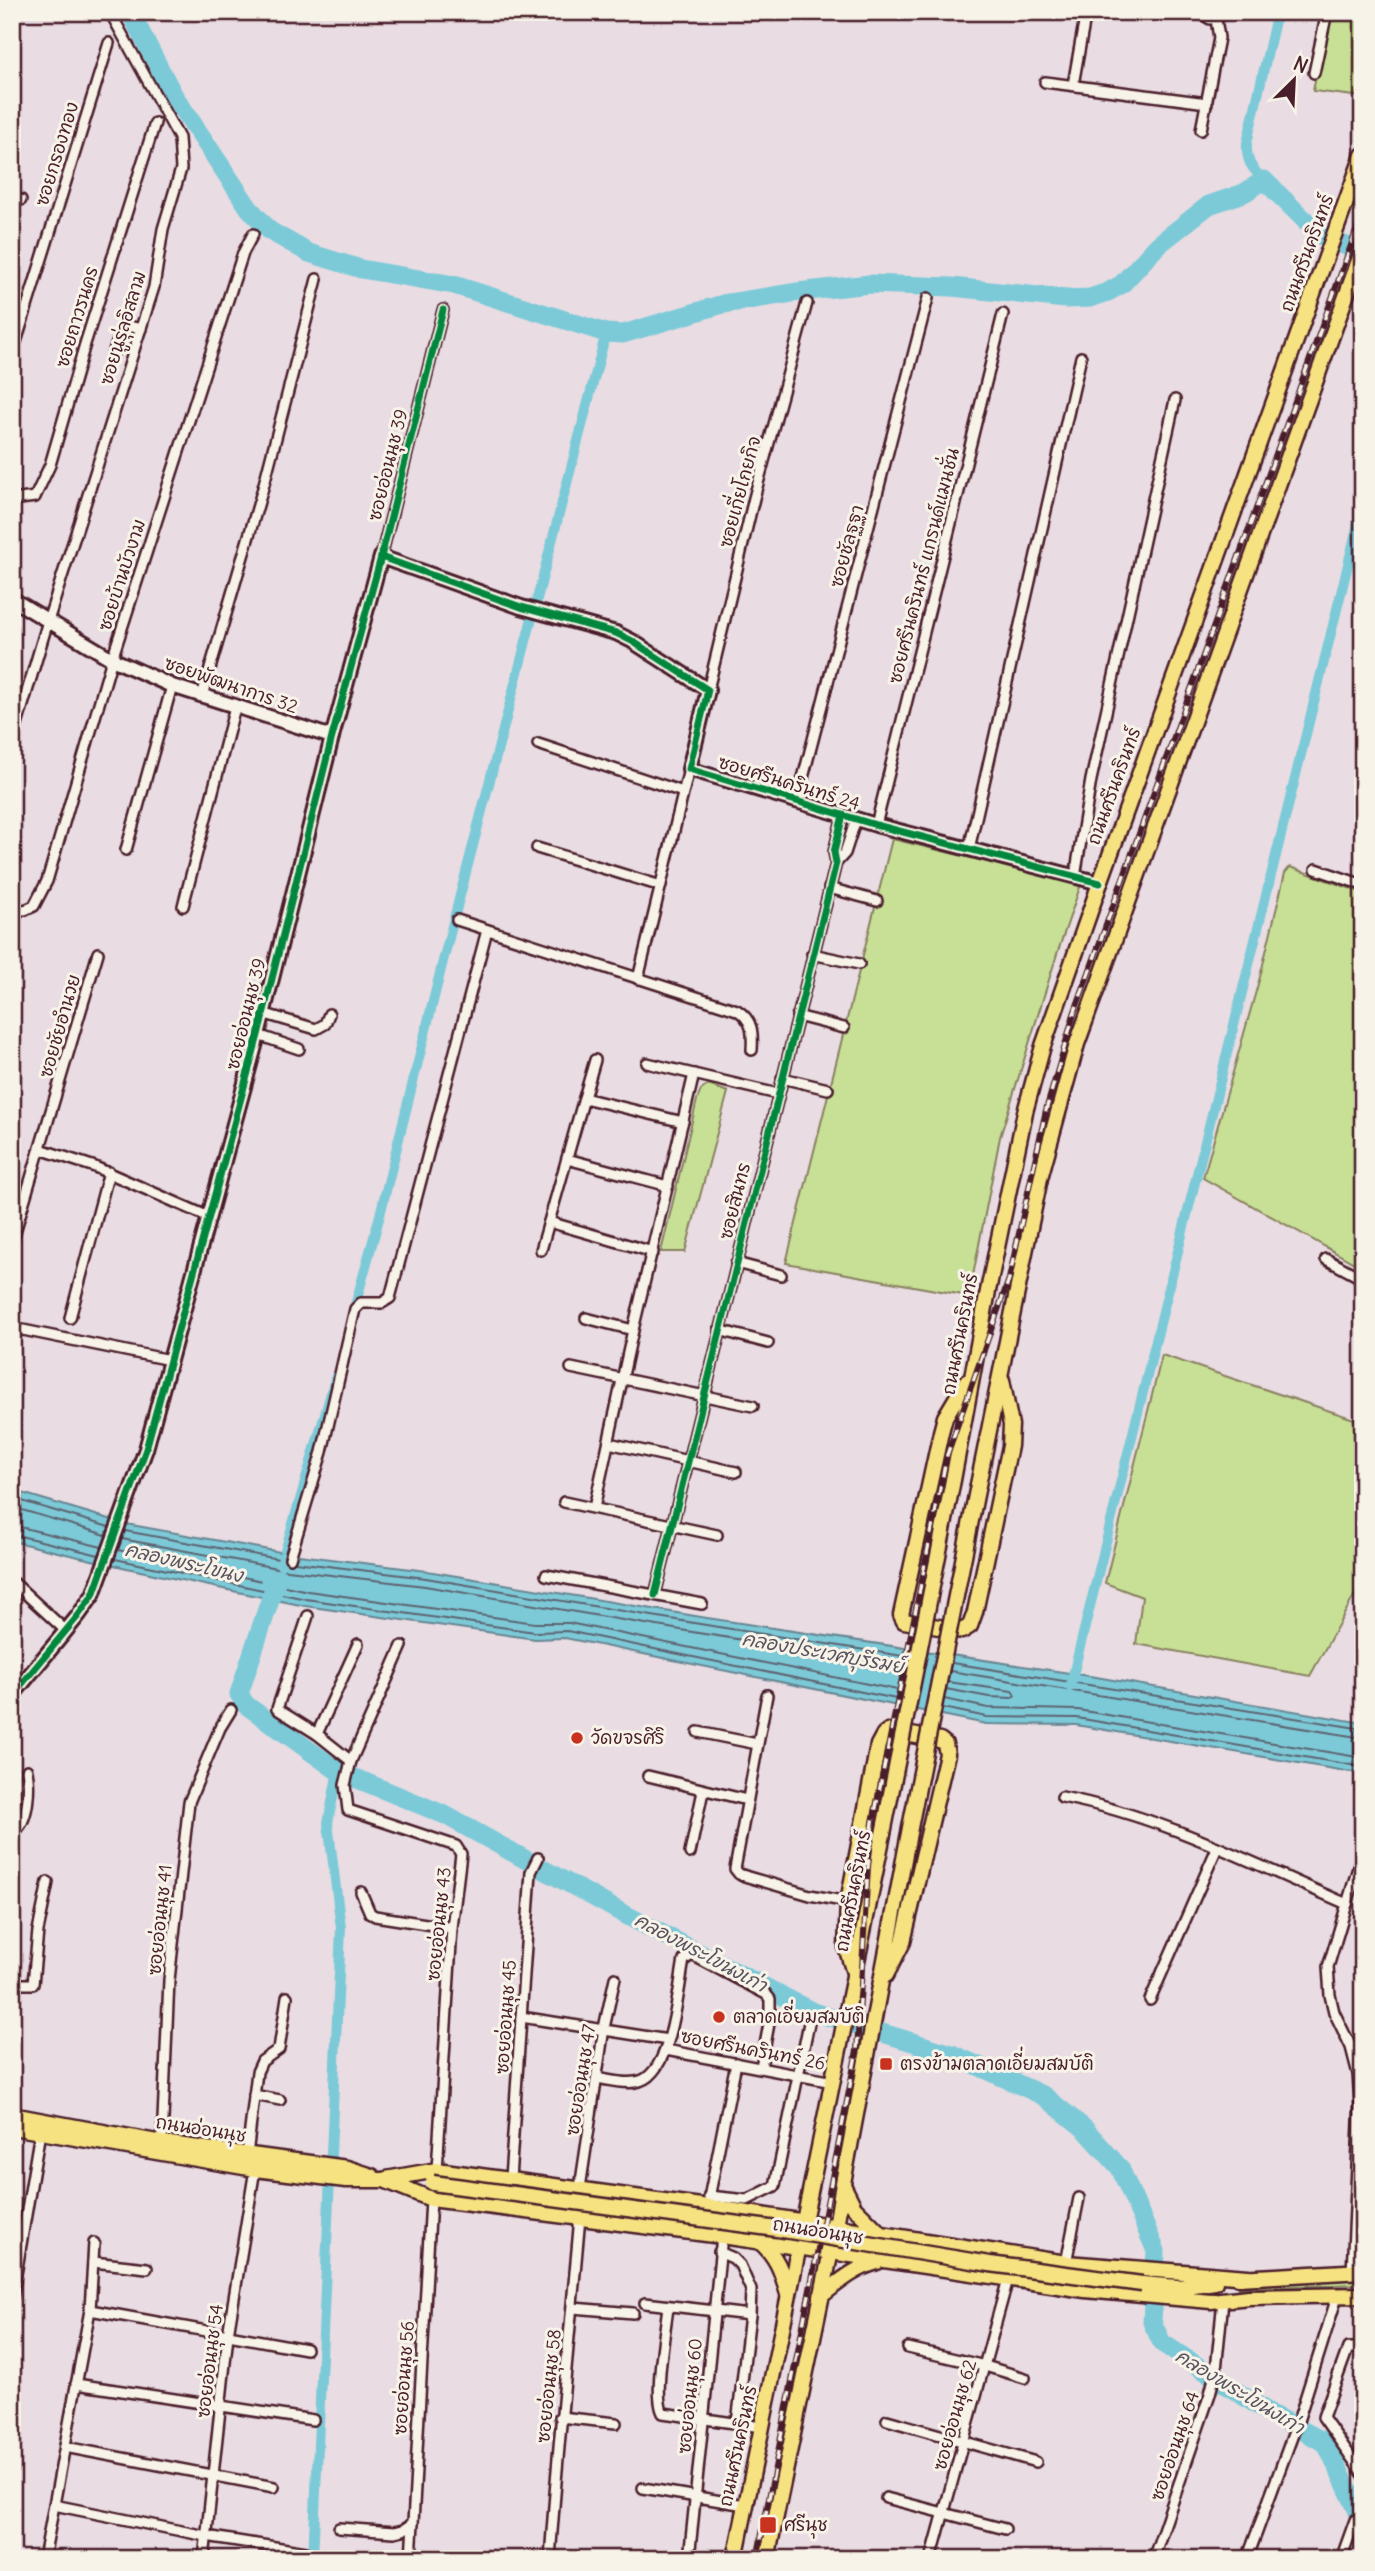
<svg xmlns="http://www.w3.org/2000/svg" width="1375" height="2571" viewBox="0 0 1375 2571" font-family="Delius,'Playpen Sans Thai',sans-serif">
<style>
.green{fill:#c7e096;stroke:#888060;stroke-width:2}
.water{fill:#7bcad8;stroke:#678693;stroke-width:2}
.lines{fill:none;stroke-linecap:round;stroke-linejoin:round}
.shore{stroke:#5e6370;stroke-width:2}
.canal{stroke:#7bcad8;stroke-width:10}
.river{stroke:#7bcad8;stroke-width:19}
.street-casing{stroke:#4a1f2b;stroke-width:14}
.secondary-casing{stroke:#4a1f2b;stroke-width:18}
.primary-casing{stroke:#4a1f2b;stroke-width:19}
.street{stroke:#f7f3e8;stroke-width:9}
.secondary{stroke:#f7f3e8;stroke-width:12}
.primary{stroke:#f6e281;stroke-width:14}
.rail-casing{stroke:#4a1f2b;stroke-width:6}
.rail{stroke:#f7f3e8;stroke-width:3.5;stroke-dasharray:10;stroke-linecap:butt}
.primary-bridge-casing{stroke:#4a1f2b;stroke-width:19;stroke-linecap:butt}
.primary-bridge{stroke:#f6e281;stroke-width:14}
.cycleway-casing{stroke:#f7f3e8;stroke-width:11}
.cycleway{stroke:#00873e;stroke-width:7}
.poi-dot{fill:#c8321e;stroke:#f7f3e8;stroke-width:2.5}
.labels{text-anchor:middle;stroke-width:6;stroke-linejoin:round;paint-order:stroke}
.street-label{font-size:18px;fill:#4a1f2b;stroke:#f7f3e8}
.poi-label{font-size:18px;fill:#4a1f2b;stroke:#f7f3e8;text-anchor:start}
.water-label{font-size:19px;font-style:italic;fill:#59525f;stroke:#f7f3e8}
</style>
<rect width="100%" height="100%" fill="#e9dce2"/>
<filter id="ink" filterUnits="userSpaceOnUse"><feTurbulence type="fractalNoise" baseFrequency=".0143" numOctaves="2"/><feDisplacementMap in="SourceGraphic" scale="14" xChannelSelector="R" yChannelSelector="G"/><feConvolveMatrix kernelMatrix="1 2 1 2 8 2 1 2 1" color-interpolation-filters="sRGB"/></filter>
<g filter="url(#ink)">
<g class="green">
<path d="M1329 13 1363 19V97L1313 91Z"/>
<path d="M892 839 1081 884 1057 954 1000 1137 969 1296 786 1263Z"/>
<path d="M1290 867 1363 893V1268L1203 1178 1260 977 1285 873Z"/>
<path d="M708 1085 728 1092 685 1252H661L697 1100 701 1090Z"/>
<path d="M1162 1355 1363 1422V1580L1310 1676 1136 1644 1142 1597 1105 1583Z"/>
<path d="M1363 2278V2284L1238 2288 1239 2285Z"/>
</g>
<path class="water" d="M12 1490 126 1524 291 1554 427 1571 707 1618 1096 1677 1363 1723V1774L1076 1725 986 1724 565 1638 535 1639 305 1606C207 1586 109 1565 12 1541Z"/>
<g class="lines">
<g class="shore">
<path d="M12 1498 109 1527"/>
<path d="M12 1507 106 1535"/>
<path d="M12 1525 102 1547"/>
<path d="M125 1531 284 1560"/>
<path d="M12 1534 99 1555"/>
<path d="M122 1539 288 1570 425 1586 704 1634 907 1665"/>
<path d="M118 1550 308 1591 535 1623H569L902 1691"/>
<path d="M115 1559 306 1599 535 1632 567 1631 901 1700"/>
<path d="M295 1562 426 1578 706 1625 909 1657"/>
<path d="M952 1663 1363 1729"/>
<path d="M950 1671 1363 1738"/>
<path d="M946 1689 989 1697 1012 1698 1015 1695 1012 1691 948 1682"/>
<path d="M944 1699 988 1708 1078 1710 1363 1758"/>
<path d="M943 1708 987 1717 1077 1718 1363 1767"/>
</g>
<g class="canal">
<path d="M1264 180C1251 168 1246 161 1247 143L1277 12"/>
<path d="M353 1313 380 1215 444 957 606 333"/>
<path d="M281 1565 336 1376"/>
<path d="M1070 1687 1363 504"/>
<path d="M313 2559 341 1928 328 1823 338 1771"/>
</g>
<g class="river">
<path d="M130 12 173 94 249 208 270 231 309 253 361 269 454 285 606 333 623 334 723 304 798 292 869 284 952 287 1066 299 1090 298 1108 292 1122 284 1158 245 1209 205 1244 193 1264 180 1320 235 1363 253"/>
<path d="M270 1581 276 1582 239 1694 246 1705 338 1771 445 1815 624 1914 813 2012 952 2054 1044 2096 1085 2129 1120 2168 1156 2251 1152 2322 1162 2343 1271 2414 1326 2443 1363 2522"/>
</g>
<defs>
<g id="street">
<path d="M1169 12 1179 14 1190 12"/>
<path d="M1199 12 1210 19 1220 16 1224 12"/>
<path d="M1355 12 1363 13"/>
<path d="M1314 73 1327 12"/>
<path d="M1045 82 1207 103"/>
<path d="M1073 85 1086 12"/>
<path d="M1201 130 1219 38 1216 19"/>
<path d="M12 197 21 200"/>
<path d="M12 355 109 43"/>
<path d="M112 356 124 325 141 329"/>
<path d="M12 500 35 497 50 465 85 344 155 123"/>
<path d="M381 557 443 310"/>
<path d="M1363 676V688"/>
<path d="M708 690 754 498 807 303"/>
<path d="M202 696 263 488 317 279"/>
<path d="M12 742 48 621 154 287 163 229 181 169 179 138 110 12"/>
<path d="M538 744 683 792"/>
<path d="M797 801 928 298"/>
<path d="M1361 801H1363"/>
<path d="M876 825 1003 314"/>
<path d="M537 848 661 886"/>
<path d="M969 849 1081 357"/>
<path d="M126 850 172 686"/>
<path d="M836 863 845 853 856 819"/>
<path d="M1316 869 1363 885"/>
<path d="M1075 877 1091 780 1175 400"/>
<path d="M829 888 877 901"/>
<path d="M183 906 235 707"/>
<path d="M12 909 25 910 34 906 47 881 112 659 243 253 253 234"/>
<path d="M457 920 737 1010C753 1020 753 1033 752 1050"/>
<path d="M812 954 859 964"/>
<path d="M638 979 689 769"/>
<path d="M262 1013 316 1029 325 1024 329 1014"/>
<path d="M797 1016 844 1028"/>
<path d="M258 1035 299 1049"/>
<path d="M595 1060 584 1098 683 1122"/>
<path d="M647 1063 778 1094"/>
<path d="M782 1078 828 1089"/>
<path d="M40 1149 95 1167 209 1217"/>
<path d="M567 1159 668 1186"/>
<path d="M549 1222 653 1252"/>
<path d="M12 1242 98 953"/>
<path d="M541 1250 584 1098"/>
<path d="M1326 1259 1363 1279"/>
<path d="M736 1263 781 1275"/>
<path d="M70 1318 109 1172"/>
<path d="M586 1318 633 1330"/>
<path d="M719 1330 768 1343"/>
<path d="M12 1331 23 1330 170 1360"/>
<path d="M571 1368 753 1406"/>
<path d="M609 1443 736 1472"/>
<path d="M564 1502 717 1535"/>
<path d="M594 1508 633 1330 694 1074"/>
<path d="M290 1558 322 1452 355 1309 361 1303H382L390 1298 487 930"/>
<path d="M546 1575 702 1604"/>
<path d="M13 1582 65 1630"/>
<path d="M655 1595 836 863 834 852 843 815"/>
<path d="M308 1616 277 1709 317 1734 351 1761"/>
<path d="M402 1646 351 1761 345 1785 348 1810 456 1846 461 1854 452 1928 437 2170"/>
<path d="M767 1695 735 1869 739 1874 748 1877 810 1895 848 1902"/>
<path d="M698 1732 757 1744"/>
<path d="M317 1734 358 1644"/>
<path d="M648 1776 747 1800"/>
<path d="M1062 1797C1161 1816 1254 1864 1347 1904"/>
<path d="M12 1829H17C29 1818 30 1786 27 1770"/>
<path d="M690 1853 703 1791"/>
<path d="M361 1892 370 1913 375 1916 452 1928"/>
<path d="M12 1984H33L38 1931 48 1882"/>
<path d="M1150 2000 1217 1848"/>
<path d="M521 2017 668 2040"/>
<path d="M666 2050 833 2082"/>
<path d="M597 2078C609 2080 623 2084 635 2082 672 2079 678 1989 684 1960L692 1955 766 1994 770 1999V2018L761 2067"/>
<path d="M254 2095 280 2100"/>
<path d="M162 2143 169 1980 189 1802 220 1728 231 1710"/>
<path d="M247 2155 257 2072 262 2061 279 2049 287 1997"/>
<path d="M510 2179 531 1872 538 1858"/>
<path d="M580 2188 604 2028 615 1978"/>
<path d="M709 2196 747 2200 775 2186 809 2023"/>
<path d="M709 2198 736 2063"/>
<path d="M719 2252 733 2258 740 2265 751 2290 750 2315 737 2423"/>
<path d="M93 2262 147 2268"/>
<path d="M1066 2263 1079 2198"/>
<path d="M1352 2272 1360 2103 1358 2074 1351 2047 1334 2012 1330 1995 1328 1967 1363 1851"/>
<path d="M12 2298 40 2132"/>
<path d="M645 2303 750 2315"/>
<path d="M668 2306C666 2328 653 2395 663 2413L762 2427"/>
<path d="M573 2308 633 2313"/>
<path d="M90 2310 306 2349"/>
<path d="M908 2348 985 2366 1025 2378"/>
<path d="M1363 2348H1348L1323 2417 1363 2474"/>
<path d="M76 2384 313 2420"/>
<path d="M560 2417 616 2423"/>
<path d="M887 2420 1036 2462"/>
<path d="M65 2447 274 2487"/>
<path d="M643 2488 745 2505"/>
<path d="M886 2498 1005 2529"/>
<path d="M54 2505 206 2536 306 2552"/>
<path d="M339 2528 394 2532 403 2530 413 2523"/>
<path d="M44 2559 90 2310 94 2243"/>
<path d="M204 2559 228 2335 255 2169"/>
<path d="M411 2559 431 2199"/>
<path d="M550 2559C558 2444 570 2331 580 2217"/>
<path d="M689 2559 722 2236"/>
<path d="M931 2559 1008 2279"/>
<path d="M1153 2559 1210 2394 1216 2370 1223 2300"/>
<path d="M1247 2559 1299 2418 1337 2297"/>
<path d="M1341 2559 1355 2520"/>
</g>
<g id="secondary">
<path d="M12 599 112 659 172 686 332 737"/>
<path d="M12 1696 78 1616 93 1595 146 1449 258 1035 332 737 381 557 521 607 616 633 632 641 708 690 689 769 876 825 1100 883"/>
</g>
<g id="primary">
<path d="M966 1382 945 1417 941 1432 901 1615 904 1621 962 1631 970 1626 975 1612 1010 1446 1011 1425 1002 1380"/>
<path d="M953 1480 988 1291 1025 1112 1043 1046 1100 883 1363 155"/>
<path d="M978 1485 1040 1178 1077 1044 1363 249"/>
<path d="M855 1976 846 1947 848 1902 878 1745 884 1734 888 1731 940 1740 945 1744 947 1754 903 1942 886 1975"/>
<path d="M12 2115 162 2143 347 2168 372 2176"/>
<path d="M12 2127 255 2169 346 2180H384L431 2199 722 2236 1085 2290 1211 2301 1249 2297 1363 2295"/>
<path d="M386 2179 437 2170 723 2209 1066 2263 1248 2277"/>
<path d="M843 2185 854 2207 881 2234"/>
<path d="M759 2241C777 2256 782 2272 788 2294"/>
<path d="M1238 2278 1363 2271"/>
<path d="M1142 2284 1189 2288"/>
<path d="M1180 2287 1215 2282"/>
<path d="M821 2296C839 2282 855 2268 877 2262"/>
<path d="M735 2559 883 1834"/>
<path d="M767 2559 836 2227 843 2183 908 1838"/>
</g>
</defs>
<use href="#street" class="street-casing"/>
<use href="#secondary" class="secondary-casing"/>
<use href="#primary" class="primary-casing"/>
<use href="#street" class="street"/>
<use href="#secondary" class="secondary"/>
<use href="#primary" class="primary"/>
<defs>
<path id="rail" d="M757 2559 857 2050 868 1867 873 1822 947 1455 1009 1279 1046 1110 1074 1014 1363 212"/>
</defs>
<use href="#rail" class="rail-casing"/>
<use href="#rail" class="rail"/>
<defs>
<g id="primary-bridge">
<path d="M883 1834 953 1480"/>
<path d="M908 1838 978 1485"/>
<path d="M433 2183 777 2229 990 2264 1142 2284"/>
</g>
</defs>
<use href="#primary-bridge" class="primary-bridge-casing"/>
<use href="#primary-bridge" class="primary-bridge"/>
<defs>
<g id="cycleway">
<path d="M381 557 521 607 616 633 632 641 708 690 689 769 876 825 1100 883"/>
<path d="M655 1595 836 863 834 852 843 815"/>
<path d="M12 1696 78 1616 93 1595 146 1449 258 1035 332 737 381 557 443 310"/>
</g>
</defs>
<use href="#cycleway" class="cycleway-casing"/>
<use href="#cycleway" class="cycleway"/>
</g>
</g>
<g class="poi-dot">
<circle cx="577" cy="1738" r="7"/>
<circle cx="719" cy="2017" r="7"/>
<rect x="879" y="2057" width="14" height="14" rx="3.5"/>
<rect x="759" y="2516" width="18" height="18" rx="3.5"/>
</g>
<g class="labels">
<g class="street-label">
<text transform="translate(57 154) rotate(-73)" y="6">ซอยกรองทอง</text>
<text transform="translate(1307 253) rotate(-70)" y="6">ถนนศรีนครินทร์</text>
<text transform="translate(77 317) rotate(-73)" y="6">ซอยถาวรนคร</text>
<text transform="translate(123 328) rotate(-73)" y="6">ซอยนูรุ่ลอิสลาม</text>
<text transform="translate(388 465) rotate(-76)" y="6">ซอยอ่อนนุช 39</text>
<text transform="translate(740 492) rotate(-75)" y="6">ซอยเกี่ยโกยกิจ</text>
<text transform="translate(847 546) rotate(-75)" y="6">ซอยชัลฐฐา</text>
<text transform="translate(924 566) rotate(-76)" y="6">ซอยศรีนครินทร์ แกรนด์แมนชั่น</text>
<text transform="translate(122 575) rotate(-72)" y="6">ซอยบ้านบัวงาม</text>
<text transform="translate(231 685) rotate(19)" y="6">ซอยพัฒนาการ 32</text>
<text transform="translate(789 783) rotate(17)" y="6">ซอยศรีนครินทร์ 24</text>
<text transform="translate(1114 786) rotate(-70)" y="6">ถนนศรีนครินทร์</text>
<text transform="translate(246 1014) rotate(-76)" y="6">ซอยอ่อนนุช 39</text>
<text transform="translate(60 1026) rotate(-74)" y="6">ซอยชัยอำนวย</text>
<text transform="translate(735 1201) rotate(-76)" y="6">ซอยสินทร</text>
<text transform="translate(960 1334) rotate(-79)" y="6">ถนนศรีนครินทร์</text>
<text transform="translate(853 1891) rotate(-79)" y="6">ถนนศรีนครินทร์</text>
<text transform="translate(160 1920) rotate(-84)" y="6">ซอยอ่อนนุช 41</text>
<text transform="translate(439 1924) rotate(-84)" y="6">ซอยอ่อนนุช 43</text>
<text transform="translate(506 2017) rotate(-86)" y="6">ซอยอ่อนนุช 45</text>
<text transform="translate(753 2050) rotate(11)" y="6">ซอยศรีนครินทร์ 26</text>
<text transform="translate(581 2080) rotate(-81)" y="6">ซอยอ่อนนุช 47</text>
<text transform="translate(201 2129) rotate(9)" y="6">ถนนอ่อนนุช</text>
<text transform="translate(818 2231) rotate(9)" y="6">ถนนอ่อนนุช</text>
<text transform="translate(210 2361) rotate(-83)" y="6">ซอยอ่อนนุช 54</text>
<text transform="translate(404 2378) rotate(-86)" y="6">ซอยอ่อนนุช 56</text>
<text transform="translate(549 2386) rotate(-84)" y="6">ซอยอ่อนนุช 58</text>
<text transform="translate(690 2396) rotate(-84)" y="6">ซอยอ่อนนุช 60</text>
<text transform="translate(955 2415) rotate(-74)" y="6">ซอยอ่อนนุช 62</text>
<text transform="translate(738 2446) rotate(-78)" y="6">ถนนศรีนครินทร์</text>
<text transform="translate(1175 2446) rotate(-71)" y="6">ซอยอ่อนนุช 64</text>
</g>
<g class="poi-label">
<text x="591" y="1744">วัดขจรศิริ</text>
<text x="733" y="2023">ตลาดเอี่ยมสมบัติ</text>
<text x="900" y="2070">ตรงข้ามตลาดเอี่ยมสมบัติ</text>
<text x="784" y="2531">ศรีนุช</text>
</g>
<g class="water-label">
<text transform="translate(184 1562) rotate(13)" y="7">คลองพระโขนง</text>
<text transform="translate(823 1652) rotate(10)" y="7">คลองประเวศบุรีรมย์</text>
<text transform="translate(701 1952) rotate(28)" y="7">คลองพระโขนงเก่า</text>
<text transform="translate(1240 2391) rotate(31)" y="7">คลองพระโขนงเก่า</text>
</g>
</g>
<rect width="1375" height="2571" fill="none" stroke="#f7f3e8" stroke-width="42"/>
<rect x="21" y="21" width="1333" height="2529" fill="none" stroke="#4a1f2b" stroke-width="2.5" filter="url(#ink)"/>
<g transform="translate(1294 80) rotate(24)" stroke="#f7f3e8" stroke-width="5" paint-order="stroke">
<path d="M0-5L12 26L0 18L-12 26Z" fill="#4a1f2b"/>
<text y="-10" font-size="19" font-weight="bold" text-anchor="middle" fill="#4a1f2b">N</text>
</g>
</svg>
